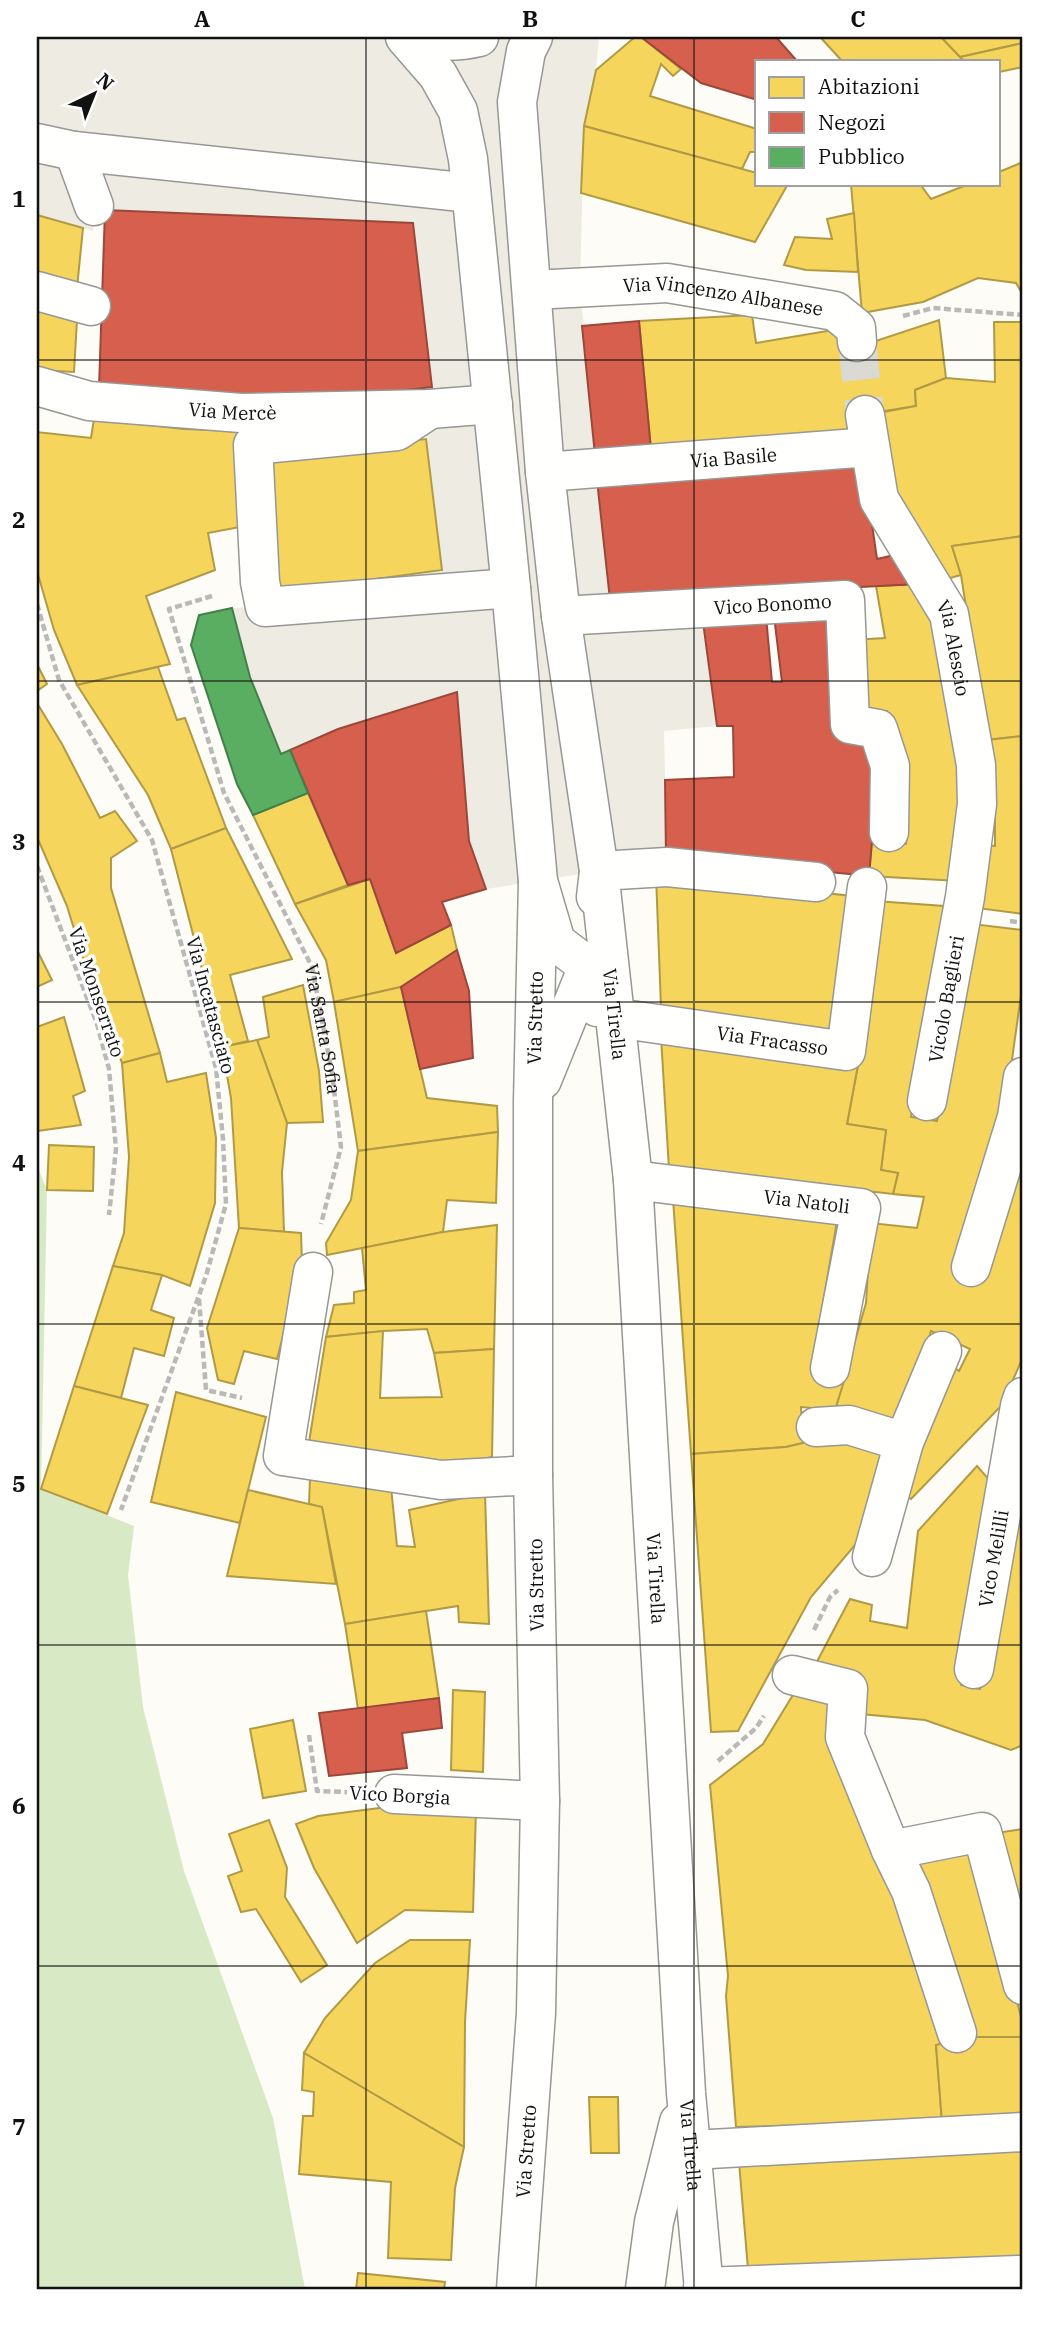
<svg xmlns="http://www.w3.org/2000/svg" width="1060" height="2326" viewBox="0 0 1060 2326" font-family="'IBM Plex Serif',serif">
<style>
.forest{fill:#d8eac5}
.plaza{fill:#edebe2}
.homes{fill:#f6d55c;stroke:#b19a46;stroke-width:2}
.shops{fill:#d6604d;stroke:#9b483b;stroke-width:2}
.public{fill:#5aae61;stroke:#447f49;stroke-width:2}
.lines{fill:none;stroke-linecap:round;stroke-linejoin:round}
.minor-tunnel{stroke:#dad9d4;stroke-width:38;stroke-dasharray:38 19;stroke-linecap:butt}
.minor-casing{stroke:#979795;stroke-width:41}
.path{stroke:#b9b9b8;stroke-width:4.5;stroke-dasharray:7 3.5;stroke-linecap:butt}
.minor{stroke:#fffffe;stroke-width:38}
.grid{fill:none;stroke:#111;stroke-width:2;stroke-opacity:0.55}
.labels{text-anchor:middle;stroke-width:7;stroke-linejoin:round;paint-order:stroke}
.street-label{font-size:19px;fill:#111;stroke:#fff}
.neatline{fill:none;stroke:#111;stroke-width:2.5}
.grid-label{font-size:23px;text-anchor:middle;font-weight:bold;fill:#111}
</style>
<rect width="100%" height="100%" fill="#fdfcf7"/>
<path class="forest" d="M37 1165 47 1190 41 1489 134 1526 128 1575 143 1707 184 1871 273 2118 305 2289H37Z"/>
<path class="plaza" d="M37 37H599L596 70 584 126 580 287 611 613 704 609 717 726 664 731 667 867 599 871 486 889 469 841 338 729 281 754 250 677 232 608 265 607 280 592 442 570 426 439 432 387 413 223 105 210 94 207 93 231 37 215Z"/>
<g class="homes">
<path d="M635 37H641L681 69 673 76 661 64 650 96 757 129V152H750L742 169 584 126 596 70Z"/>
<path d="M823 37H941L964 61H842L821 38Z"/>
<path d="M941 37H1023V43L960 57Z"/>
<path d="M1023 43V67L999 72V61H964L960 57Z"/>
<path d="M584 126 757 173V184H788L755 242 581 193Z"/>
<path d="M1023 162V295L1016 283 978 278 923 302 862 313 851 184H920L931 199 969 184H999V172Z"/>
<path d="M854 213 858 272 806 270 784 265 795 237 832 239 827 219Z"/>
<path d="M37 215 83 228 77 288 37 278Z"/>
<path d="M37 308 77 320 74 372 37 370Z"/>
<path d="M752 315 756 343 839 329 873 342 939 320 946 378 915 390 916 406 847 417 848 434 651 450 639 321Z"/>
<path d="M994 322H1023V536L952 546 961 575 939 581 890 487 878 413 916 406 915 390 946 378 995 382Z"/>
<path d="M94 419 184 429 240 431V527L208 533 215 570 146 596 170 664 77 685 54 630 37 571V432L91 438Z"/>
<path d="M426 439 442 570 280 592 267 457Z"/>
<path d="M1023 536V736L987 740 961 575 952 546Z"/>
<path d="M918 584 929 612 963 765 959 881 869 876 872 840 906 844 907 822 887 711 858 713 852 640 885 638 876 586Z"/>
<path d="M37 664 47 684 37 691Z"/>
<path d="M158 667 177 720 185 718 226 828 171 849 148 795 77 685Z"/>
<path d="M37 703 62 744 100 818 115 811 137 841 111 858V888L160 1053 122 1063 85 965 67 906 37 837Z"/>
<path d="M1023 736V914L977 908 983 845 995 846V790L987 740Z"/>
<path d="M308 793 348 885 295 904 253 815Z"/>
<path d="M226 828 292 959 230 975 248 1041 222 1047 171 849Z"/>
<path d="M656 875 852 896 835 1034 661 1007Z"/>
<path d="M370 879 396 953 451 925 457 950 401 987 334 1002 326 960 295 904Z"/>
<path d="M875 901 944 906 911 1117 937 1121 973 924 1023 930V981L1008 1088 1023 1143V1357L1002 1405 911 1499 898 1492 951 1365 959 1371 970 1349 931 1331 904 1426 835 1410 866 1303 871 1223 917 1228 924 1197 893 1194 898 1173 881 1170 886 1130 847 1124 858 1065Z"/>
<path d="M37 950 52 980 37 987Z"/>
<path d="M303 985 319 1071 323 1122 287 1123 257 1040 269 1037 263 997Z"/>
<path d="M401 987 427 1098 497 1106 498 1132 358 1151 334 1002Z"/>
<path d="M64 1017 85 1091 73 1096 81 1125 37 1131V1027Z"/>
<path d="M661 1037 858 1065 847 1124 886 1130 881 1170 898 1173 893 1194 669 1169Z"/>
<path d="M257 1040 287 1123 282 1172 284 1232 239 1228 231 1098 222 1047Z"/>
<path d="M160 1053 167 1082 206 1073 216 1138 215 1203 190 1286 162 1275 113 1266 124 1233 129 1157 122 1063Z"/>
<path d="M498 1132 496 1203 447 1200 443 1232 327 1255 326 1243 351 1200 358 1151Z"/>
<path d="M49 1145 94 1147 93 1191 47 1190Z"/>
<path d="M673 1199 837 1221 811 1373 845 1378 835 1410 801 1407 803 1443 786 1447 691 1454Z"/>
<path d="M497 1225 494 1349 434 1353 427 1329 383 1331 326 1337 334 1305 354 1303V1292L366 1290 362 1248 443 1232Z"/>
<path d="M239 1228 301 1233 302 1263 277 1359 244 1351 234 1384 218 1380 207 1328Z"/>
<path d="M113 1266 162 1275 151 1310 174 1318 164 1356 134 1348 121 1398 74 1386Z"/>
<path d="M383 1331 380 1398 442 1397 434 1353 494 1349 492 1457 449 1465 309 1442 326 1337Z"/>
<path d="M74 1386 148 1405 107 1514 41 1489Z"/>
<path d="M176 1392 266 1417 240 1523 151 1502Z"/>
<path d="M853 1438 891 1450 866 1532 811 1597 738 1731 711 1732 691 1454 786 1447 803 1443Z"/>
<path d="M977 1466 992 1483 972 1585 961 1685 980 1689 989 1660 1023 1479V1745L1011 1750 925 1720 861 1714 863 1677 812 1671 850 1599 872 1605 870 1621 907 1628 918 1531Z"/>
<path d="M310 1479 391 1487 397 1546 415 1547 409 1510 485 1493 489 1624 459 1622 458 1606 345 1624 322 1507 309 1504Z"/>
<path d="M248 1490 322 1507 336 1584 227 1576Z"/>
<path d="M426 1611 439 1698 358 1709 345 1624Z"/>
<path d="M799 1685 839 1698 943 2044 936 2045 942 2122 736 2127 726 1996 728 1976 710 1785 763 1744Z"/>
<path d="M453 1690 485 1692 483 1772 451 1770Z"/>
<path d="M293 1720 306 1791 263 1798 250 1729Z"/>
<path d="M387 1807 476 1809 473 1912 405 1910 357 1943 314 1868 296 1824 318 1816Z"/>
<path d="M269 1820 287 1868 285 1897 327 1965 301 1982 256 1909 241 1912 228 1876 242 1871 229 1834Z"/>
<path d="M1023 1829V1937L996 1833Z"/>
<path d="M972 1845 1015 1993 1023 2025V2037H973L906 1857Z"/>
<path d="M410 1940H470L465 2022 464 2147 304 2053 325 2018 375 1963Z"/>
<path d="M973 2037H1023V2119L942 2122 936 2045Z"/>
<path d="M304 2053 464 2147 455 2188 451 2260 388 2258 391 2182 299 2174 303 2116H313L314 2092 302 2090Z"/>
<path d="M589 2097H618L619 2153H591Z"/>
<path d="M1023 2148V2262L748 2269 739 2162Z"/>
<path d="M358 2273 445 2282 444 2289H356Z"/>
</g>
<g class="shops">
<path d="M641 37H776L797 61H757V100L701 83Z"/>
<path d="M105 210 413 223 432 387 354 396H279L99 388Z"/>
<path d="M639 321 651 450 595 455 582 326Z"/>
<path d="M863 462 877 559 908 552 918 584 610 600 597 480Z"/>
<path d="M839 609 878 772 869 876 666 856 665 780 734 777 733 726H717L703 622 766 616 772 682H782L774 616Z"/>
<path d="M457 692 469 841 486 889 442 902 451 925 396 953 370 879 348 885 290 750 338 729Z"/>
<path d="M457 950 469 991 473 1058 420 1069 401 987Z"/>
<path d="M439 1698 442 1728 402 1733 407 1768 329 1776 319 1713Z"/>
</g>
<path class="public" d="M232 608 250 677 281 754 290 750 308 793 253 815 237 784 191 645 199 615Z"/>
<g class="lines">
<path class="minor-tunnel" d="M857 342 865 415"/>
<defs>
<g id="minor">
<path d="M405 37 438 75 458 111 468 159 511 588 538 881 556 942 589 967 597 1007"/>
<path d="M416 37C437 42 458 42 479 37"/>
<path d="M533 37 526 51 517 102 545 472 561 616 599 871 596 897"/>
<path d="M37 143 74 151 471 193"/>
<path d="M74 151 94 206"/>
<path id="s2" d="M533 290 667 283 835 311 856 328 857 342"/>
<path d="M37 291 91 306"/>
<path id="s3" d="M37 386 89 401 241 413 430 409 493 404"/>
<path d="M430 409 397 431 253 445 260 582 265 607 511 588"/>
<path id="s4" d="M865 415 879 499 949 614 976 765 977 804 965 897 927 1101"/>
<path id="s5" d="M545 472 870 447"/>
<path id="s6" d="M561 616 845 600 850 724 878 729 890 766 889 832"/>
<path id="s7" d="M599 871 633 1180 686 2093 704 2289"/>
<path d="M599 871 667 867 816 882"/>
<path id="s8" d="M616 1018 846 1051 867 887"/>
<path d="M542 1080 589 964"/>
<path id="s9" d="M633 1180 861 1208 830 1368"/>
<path d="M971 1267 1017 1117 1023 1077"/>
<path d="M313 1272 283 1456 441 1480 533 1475"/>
<path d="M816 1427 849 1425 904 1442"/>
<path d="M872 1557 904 1442 942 1351"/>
<path id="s10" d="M974 1669 1020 1406 1023 1397"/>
<path d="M792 1675 848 1689 845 1737 891 1850 911 1891 957 2033"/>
<path d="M394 1794 540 1801"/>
<path d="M891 1850 982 1832 1023 1985"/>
<path d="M692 2150 1023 2132"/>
<path d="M703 2287 1018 2275"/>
<path id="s11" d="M516 2289 536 2013 540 1801 533 1475V1101L538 881"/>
<path d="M645 2289 654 2222 679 2122"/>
</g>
</defs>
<use href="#minor" class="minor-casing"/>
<g class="path">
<path d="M903 316 933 308 1023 315"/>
<path id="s1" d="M212 596 169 609 224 793 312 967 332 1073 341 1147 321 1224"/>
<path d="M37 604 59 680 152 840 216 1068 223 1139 226 1204 206 1276 121 1510"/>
<path d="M37 866 97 1024 109 1069 116 1149 109 1215"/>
<path d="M1010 921 1023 923"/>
<path d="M199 1299 206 1390 242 1398"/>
<path d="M814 1630 830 1597 838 1590"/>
<path d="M309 1735 317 1791 347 1792"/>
<path d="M718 1761 756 1728 764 1716"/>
</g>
<use href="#minor" class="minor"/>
</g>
<path class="grid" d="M366 37V2289M694 37V2289M37 360H1023M37 681H1023M37 1002H1023M37 1324H1023M37 1645H1023M37 1966H1023"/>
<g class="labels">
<g class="street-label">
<text dy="7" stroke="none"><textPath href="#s2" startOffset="191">Via Vincenzo Albanese</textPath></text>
<text dy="7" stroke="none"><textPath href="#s3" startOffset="198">Via Mercè</textPath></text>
<text dy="7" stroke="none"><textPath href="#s5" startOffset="189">Via Basile</textPath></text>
<text dy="7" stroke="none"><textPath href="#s6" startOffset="212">Vico Bonomo</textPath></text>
<text dy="7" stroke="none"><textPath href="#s4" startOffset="254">Via Alescio</textPath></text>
<text transform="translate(97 992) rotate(71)" y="7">Via Monserrato</text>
<text transform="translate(946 999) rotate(-80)" y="7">Vicolo Baglieri</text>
<text transform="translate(211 1005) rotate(75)" y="7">Via Incatasciato</text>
<text dy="7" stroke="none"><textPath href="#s7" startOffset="144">Via Tirella</textPath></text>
<text dy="7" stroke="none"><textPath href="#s11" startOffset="1272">Via Stretto</textPath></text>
<text dy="7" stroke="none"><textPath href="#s1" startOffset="495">Via Santa Sofia</textPath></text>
<text dy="7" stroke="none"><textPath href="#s8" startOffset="158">Via Fracasso</textPath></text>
<text dy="7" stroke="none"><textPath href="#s9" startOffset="175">Via Natoli</textPath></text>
<text dy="7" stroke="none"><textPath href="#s10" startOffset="112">Vico Melilli</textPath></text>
<text dy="7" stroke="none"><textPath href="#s7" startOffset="710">Via Tirella</textPath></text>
<text transform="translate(536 1585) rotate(-91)" y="7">Via Stretto</text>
<text transform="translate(400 1795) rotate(3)" y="7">Vico Borgia</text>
<text dy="7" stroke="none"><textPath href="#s7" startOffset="1278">Via Tirella</textPath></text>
<text dy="7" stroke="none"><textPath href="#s11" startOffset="138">Via Stretto</textPath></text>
</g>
</g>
<rect width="1060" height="2326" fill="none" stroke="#ffffff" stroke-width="77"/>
<rect x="755" y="60" width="245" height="126" fill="#ffffff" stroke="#a0a0a0" stroke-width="2"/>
<rect x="769" y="77" width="35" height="21" fill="#f6d55c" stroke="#a0a0a0" stroke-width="2"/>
<text x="818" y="94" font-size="21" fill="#111111">Abitazioni</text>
<rect x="769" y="112" width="35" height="21" fill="#d6604d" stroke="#a0a0a0" stroke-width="2"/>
<text x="818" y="130" font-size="21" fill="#111111">Negozi</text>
<rect x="769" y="147" width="35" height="21" fill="#5aae61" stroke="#a0a0a0" stroke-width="2"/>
<text x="818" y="164" font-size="21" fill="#111111">Pubblico</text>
<g transform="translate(94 94) rotate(43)" stroke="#ffffff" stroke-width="5" paint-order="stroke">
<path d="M0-5L12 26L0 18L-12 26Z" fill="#111111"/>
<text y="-10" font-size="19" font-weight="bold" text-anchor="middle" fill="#111111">N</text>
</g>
<rect x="38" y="38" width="983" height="2250" class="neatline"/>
<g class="grid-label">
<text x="202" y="27">A</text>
<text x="530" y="27">B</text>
<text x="858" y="27">C</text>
<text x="19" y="207">1</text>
<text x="19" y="528">2</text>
<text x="19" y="850">3</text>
<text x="19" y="1171">4</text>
<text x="19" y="1492">5</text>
<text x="19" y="1814">6</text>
<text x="19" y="2135">7</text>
</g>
</svg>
